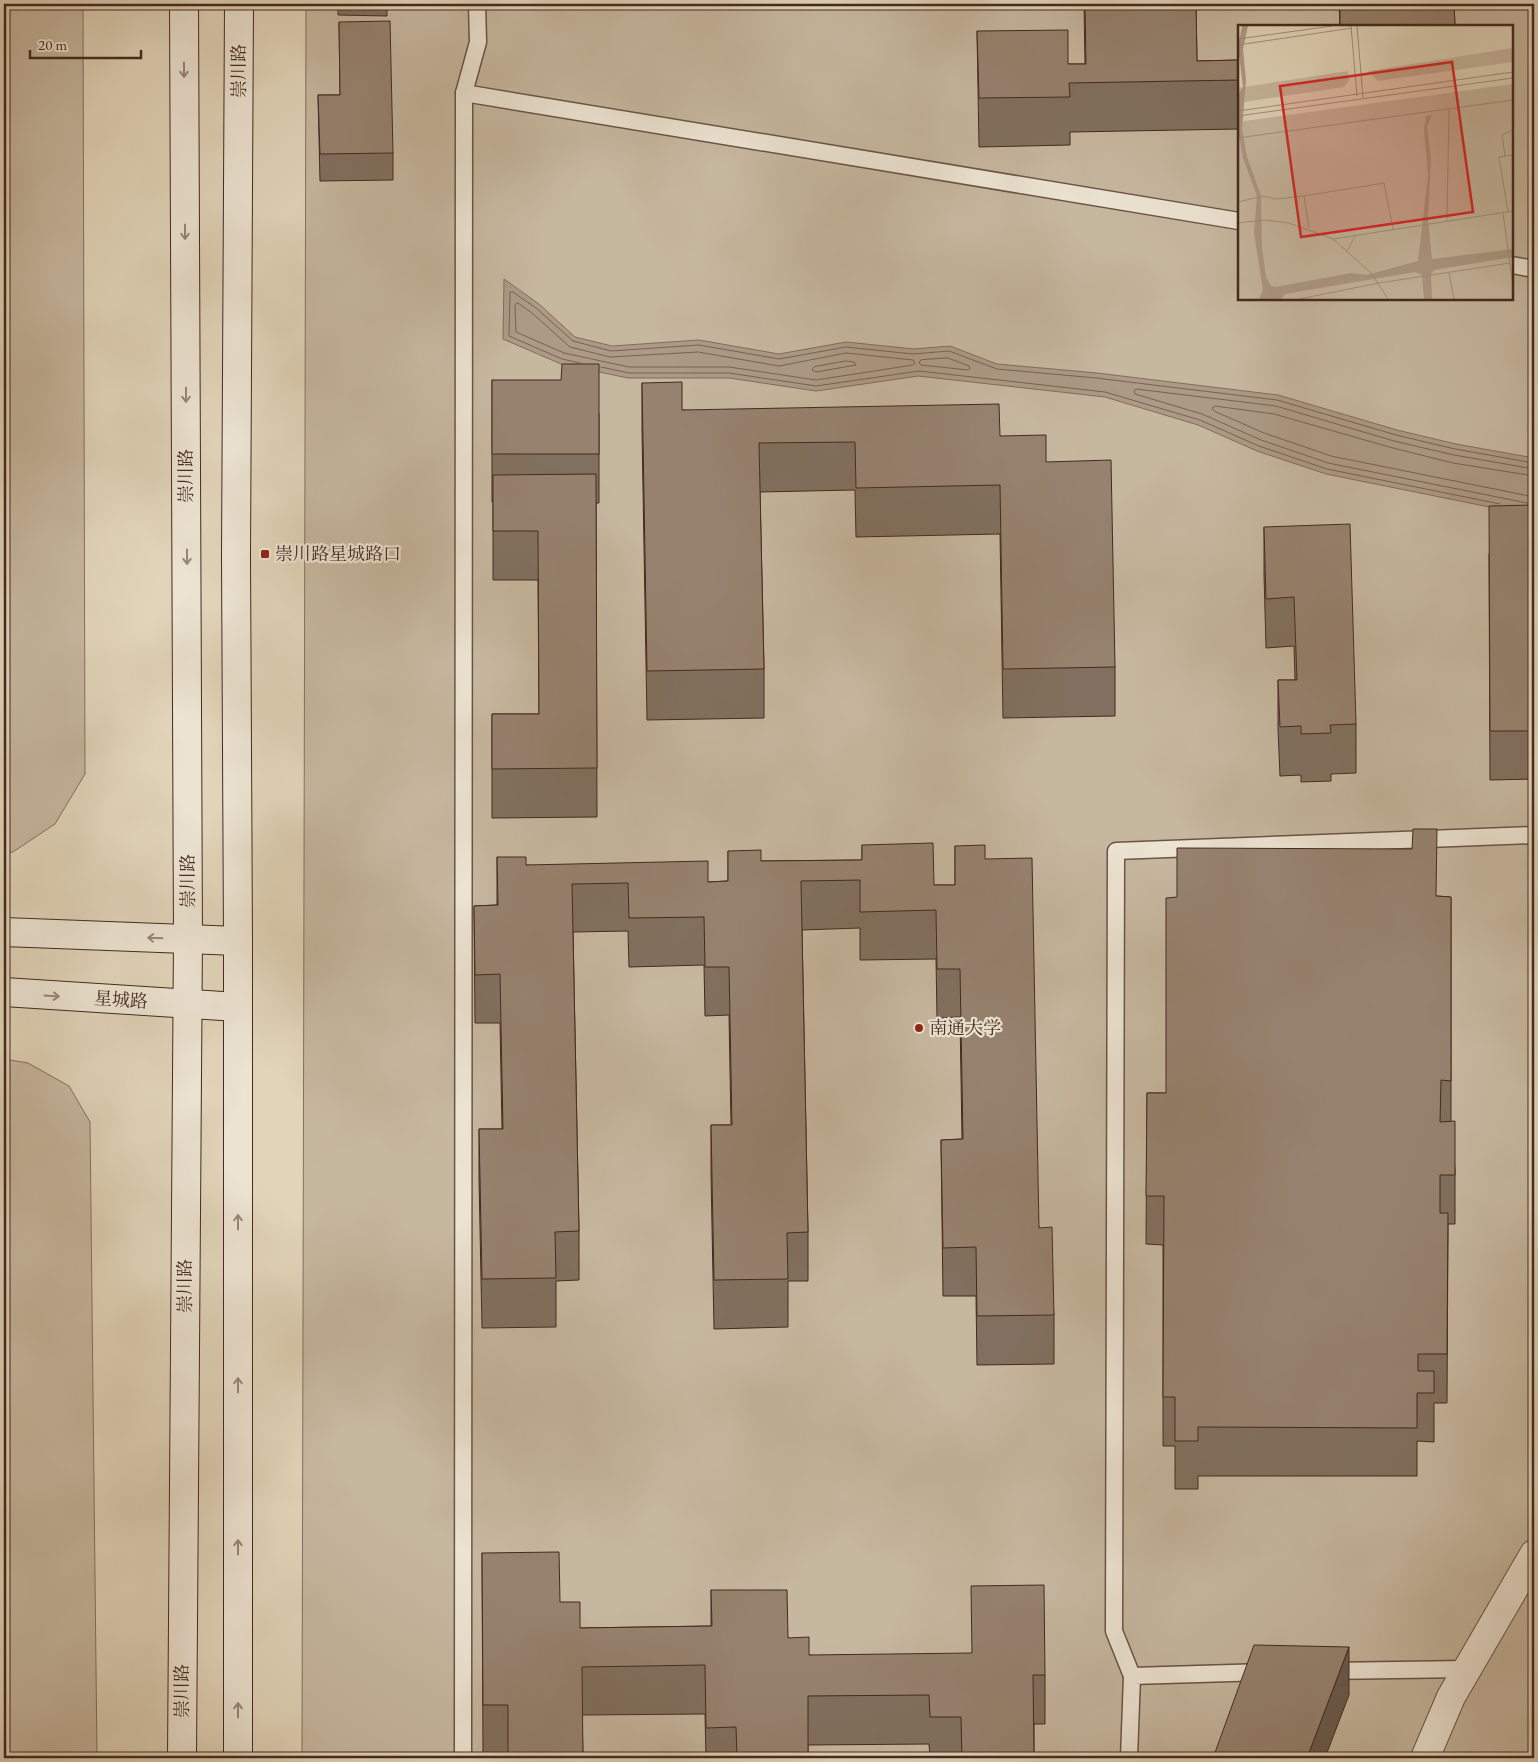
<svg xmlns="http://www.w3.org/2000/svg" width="1538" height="1762" viewBox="0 0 1538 1762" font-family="'EB Garamond','Noto Serif SC',serif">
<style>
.green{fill:#c6b79f;stroke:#85705f;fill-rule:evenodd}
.water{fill:#ac9a85;stroke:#826d5c}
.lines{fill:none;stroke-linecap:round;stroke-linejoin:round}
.shore{stroke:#786252;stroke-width:1}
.lane-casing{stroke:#6b5446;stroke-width:19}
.street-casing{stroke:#6b5446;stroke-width:30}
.secondary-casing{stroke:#442a1f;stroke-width:30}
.lane{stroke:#ece3d2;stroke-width:16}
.street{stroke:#ece3d2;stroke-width:28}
.secondary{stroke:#ece3d2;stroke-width:28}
.wall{fill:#81705f;stroke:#442a1f}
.shaded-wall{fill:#695b4e;stroke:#442a1f}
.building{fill:#96826f;stroke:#442a1f}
.oneway{stroke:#988678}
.poi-dot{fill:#8f2418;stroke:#ece3d2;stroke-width:2}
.labels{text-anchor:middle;stroke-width:4.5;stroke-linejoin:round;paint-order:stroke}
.street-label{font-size:18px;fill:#442a1f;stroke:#ece3d2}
.poi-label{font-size:18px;fill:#442a1f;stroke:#ece3d2;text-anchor:start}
.inset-road{fill:none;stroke:#a2907b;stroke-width:1}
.view{fill:#d62828;fill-opacity:0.15;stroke:#d62828;stroke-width:2.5}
.inset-edge{fill:none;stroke:#442a1f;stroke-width:2.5}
</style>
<rect width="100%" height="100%" fill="#e1d4b9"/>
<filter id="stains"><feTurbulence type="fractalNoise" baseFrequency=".004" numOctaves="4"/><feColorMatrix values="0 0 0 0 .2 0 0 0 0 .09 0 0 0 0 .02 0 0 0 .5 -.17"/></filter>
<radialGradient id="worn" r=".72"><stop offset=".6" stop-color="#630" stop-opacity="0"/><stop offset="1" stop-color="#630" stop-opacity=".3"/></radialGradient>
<g class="green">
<path d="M4 4H83L85 774 55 824 13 852 4 853Z"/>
<path d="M306 4H1534V1758H302ZM1239 26H1512V299H1239Z"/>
<path d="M4 1059 28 1063 69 1086 90 1122 97 1758H4Z"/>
</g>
<path class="water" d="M504 279 539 304 575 337 612 346 699 340 779 354 846 342 914 349 950 346 997 364 1097 373 1278 395 1397 430 1456 444 1534 458V516L1326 474 1257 451 1198 425 1105 397 918 376 816 391 729 378H628L561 364 503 339Z"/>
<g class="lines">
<g class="shore">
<path d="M518 303 532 313 570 347 610 357 698 352 779 366 846 353 913 360 915 363 913 365 816 380 729 367H629L564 353 516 332 515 305Z"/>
<path d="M948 358 969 366 970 369 968 370 921 365 919 363 921 360Z"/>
<path d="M846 361 854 362 856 365 816 372 812 370 814 367Z"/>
<path d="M580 363 562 359 509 336 510 292H513L536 308 573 341 611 351 699 345 779 359 846 347 913 354 949 351 997 369 1096 378 1277 400 1396 435 1455 449 1534 463"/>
<path d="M601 367 629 373H729L816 386 919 371 1105 392 1200 420 1259 446 1327 469 1500 504"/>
<path d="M1534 476 1453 463 1393 448 1274 414 1215 406 1212 408 1214 411 1264 433 1331 456 1534 497"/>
<path d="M1532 504 1328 463 1261 440 1202 414 1135 394 1134 391 1136 389 1276 406 1394 441 1454 455 1534 469"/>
</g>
<defs>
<g id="lane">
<path d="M464 93 1239 221"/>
<path d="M1512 265 1534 269"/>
<path d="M1327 1671 1467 1669"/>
<path d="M1132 1676 1114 1631 1116 851 1534 835"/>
<path d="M463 1758 464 93 478 42 477 4"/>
<path d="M1129 1758 1132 1676 1265 1672"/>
</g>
<path id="street" d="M1425 1758 1451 1697 1534 1554"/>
<g id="secondary">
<path d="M4 932 238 941"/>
<path d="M4 992 238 1007"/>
<path d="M182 1758 188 939 184 4"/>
<path d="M238 1758V941L236 556 239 4"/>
</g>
</defs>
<use href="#lane" class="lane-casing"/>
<use href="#street" class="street-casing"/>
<use href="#secondary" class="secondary-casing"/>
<use href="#lane" class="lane"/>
<use href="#street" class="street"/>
<use href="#secondary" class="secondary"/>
</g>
<g class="wall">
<path d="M338 4H387V16L338 15Z"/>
<path d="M1084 4H1196L1197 61 1239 60V129L1070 132V145L979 147 977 31 1068 64H1085Z"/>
<path d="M1339 4H1454L1455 26H1340Z"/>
<path d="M339 22 393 153V180L320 181 318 95H340Z"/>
<path d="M492 380 599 413V503H596L597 817 492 818V714H539L538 580H493V502H492Z"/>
<path d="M642 383 682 410 1000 436 1046 462 1115 667V716L1003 718 1000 534 856 537 855 490 760 492 764 669V718L647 720 642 431Z"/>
<path d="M1534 505V779L1490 780 1489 554Z"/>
<path d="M1264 527 1356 724V773L1331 774V781L1301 782V775L1280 776 1278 729V680H1295L1294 646 1266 648 1264 575Z"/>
<path d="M862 845 934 885H955V846L985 859 1039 1228 1054 1315V1364L977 1365 976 1296H943L941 1140 962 1139 960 1017 937 1018 936 959 860 960V928L802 930 808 1232V1281H788V1327L714 1329 711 1174V1125H731L729 1015 705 1016 704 965 629 967 628 931 573 932 579 1231V1280L556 1281V1327L482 1328 479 1178V1129H502L500 1023H475L474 906 497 905V857L526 865 708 882 728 881V851L761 861 862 860Z"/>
<path d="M1437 896 1451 897V1121L1455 1170V1224H1448L1447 1403H1434V1442L1417 1441V1476H1198V1489H1175V1446H1163V1245L1146 1244 1147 1093H1166Z"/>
<path d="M482 1553 560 1602 580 1628 711 1626V1590L788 1638 809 1655 1045 1675V1724H1034V1758H930L929 1744 808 1745V1758H706L705 1714 582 1715 583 1758H508V1754H483Z"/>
</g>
<path class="shaded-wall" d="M1349 1647V1695L1325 1758H1307Z"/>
<g class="building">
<path d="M1085 4H1196L1197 61 1239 60V80L1069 83 1070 97 979 98 977 31 1068 30V64H1086Z"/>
<path d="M1340 4H1454L1455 26H1340Z"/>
<path d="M390 21 393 153 320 154 318 95H340L339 22Z"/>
<path d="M562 364H599V454H492V380H561Z"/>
<path d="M682 382V410L999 404 1000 436 1046 435V462L1111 460 1115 667 1003 669 1000 485 856 488 855 442 759 443 764 669 647 671 642 383Z"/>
<path d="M596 474 597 768 492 769V714H539L538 531H493V475Z"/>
<path d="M1534 505V731H1490L1489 506Z"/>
<path d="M1350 524 1356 724 1330 725 1331 733 1301 734V726L1280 727 1278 680H1297L1294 597 1266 599 1264 527Z"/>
<path d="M1413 829H1437L1436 896 1451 897V1081L1441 1080 1440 1122 1455 1121V1175H1440V1213H1448L1447 1354H1418V1371H1434V1393H1417V1428L1198 1427V1441H1175V1397H1163L1164 1196H1146L1147 1093H1166V898L1177 897V848L1412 849Z"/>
<path d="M933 843 934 885H955V846L985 845V859L1032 858 1039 1228 1052 1227 1054 1315 977 1316 976 1247 943 1248 941 1140 963 1139 960 969H937L936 910 860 912V880L801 881 808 1232 787 1233 788 1279 714 1280 711 1125H732L729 967H705L704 917 629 918 628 883 572 884 579 1231 555 1232 556 1278 482 1279 479 1129H503L500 974 475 975 474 906 498 905 497 857H526V865L708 861V882L728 881V851L761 850V861L862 860V845Z"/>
<path d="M559 1552 560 1602H580V1628L712 1626 711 1590H787L788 1638 809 1637V1655L972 1653 971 1586 1044 1585 1045 1675H1033L1034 1758H962L961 1717H930L929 1695 808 1696V1758H737L736 1727 706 1728 705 1665 582 1667 583 1758H508V1705H483L482 1553Z"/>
<path d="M1254 1645 1349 1647 1307 1758H1213Z"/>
</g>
<defs><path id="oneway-shaft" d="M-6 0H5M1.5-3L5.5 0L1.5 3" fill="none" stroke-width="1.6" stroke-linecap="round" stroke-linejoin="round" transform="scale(1.25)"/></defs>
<g class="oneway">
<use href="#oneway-shaft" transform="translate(184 70) rotate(90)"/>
<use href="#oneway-shaft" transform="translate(185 232) rotate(90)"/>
<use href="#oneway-shaft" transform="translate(186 395) rotate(90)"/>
<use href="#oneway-shaft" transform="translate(187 557) rotate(90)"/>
<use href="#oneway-shaft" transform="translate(155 938) rotate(-178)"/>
<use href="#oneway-shaft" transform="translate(52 996) rotate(4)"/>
<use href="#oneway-shaft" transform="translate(238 1222) rotate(-90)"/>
<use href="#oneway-shaft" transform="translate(238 1385) rotate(-90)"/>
<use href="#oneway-shaft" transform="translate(238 1547) rotate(-90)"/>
<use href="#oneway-shaft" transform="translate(238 1710) rotate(-90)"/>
</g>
<g class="poi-dot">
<rect x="260" y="549" width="10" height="10" rx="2.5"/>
<circle cx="919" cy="1028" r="5"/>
</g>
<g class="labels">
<g class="street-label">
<text transform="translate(239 71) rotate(-90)" y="6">崇川路</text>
<text transform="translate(186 476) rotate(-90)" y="6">崇川路</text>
<text transform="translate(188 881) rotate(-90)" y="6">崇川路</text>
<text transform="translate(121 1000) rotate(4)" y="6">星城路</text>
<text transform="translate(185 1286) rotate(-90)" y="6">崇川路</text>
<text transform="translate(182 1691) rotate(-90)" y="6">崇川路</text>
</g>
<g class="poi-label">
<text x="275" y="560">崇川路星城路口</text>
<text x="929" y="1034">南通大学</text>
</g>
</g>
<g transform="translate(1238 25)">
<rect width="275" height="275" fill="#e1d4b9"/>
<path d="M275 23V37L140 56 130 46ZM110 46 111 55 106 62 0 78V63ZM275 59V274H0V97Z" fill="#c6b79f"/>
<path d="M4 1H10L5 24 8 55 4 104 9 132 23 171 24 222 28 252 33 261 38 262 113 248 129 250 180 236 190 151 186 104 188 91 194 90 189 102 193 135 190 193 194 234 275 224V232L196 245 193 250 194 274H186L184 250 177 247 47 269 43 274H21L25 265 16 208 19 171 5 133 0 104V71L5 62 0 22Z" fill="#ac9a85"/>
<path class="inset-road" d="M113 1 119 71M119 1 125 73M0 14 94 1M0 20 114 3M0 86 275 47M0 91 275 53M0 113 275 75M267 131 264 110 275 105M66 171 146 158 155 204M0 177 25 171 38 174 66 171 71 203M270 187 261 132 275 130M265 188 275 261M209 196 211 84M0 198 27 195 51 198 95 214 133 248 150 274M95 214 275 186M109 226 117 211M211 248 216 274M61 274 141 258 272 238"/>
<path class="view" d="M214 37 235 187 63 212 42 61Z"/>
<rect width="275" height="275" class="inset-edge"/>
</g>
<rect width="1538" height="1762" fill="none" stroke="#e1d4b9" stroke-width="20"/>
<rect x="5" y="5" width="1528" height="1752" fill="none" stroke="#442a1f" stroke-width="2.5"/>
<rect x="10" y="10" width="1518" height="1742" fill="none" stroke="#442a1f"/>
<path d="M30 50v8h111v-8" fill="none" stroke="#442a1f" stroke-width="2.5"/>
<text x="38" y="50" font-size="15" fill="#442a1f" stroke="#ece3d2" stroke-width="4" paint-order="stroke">20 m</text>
<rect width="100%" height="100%" filter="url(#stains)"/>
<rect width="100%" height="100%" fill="url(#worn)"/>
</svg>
